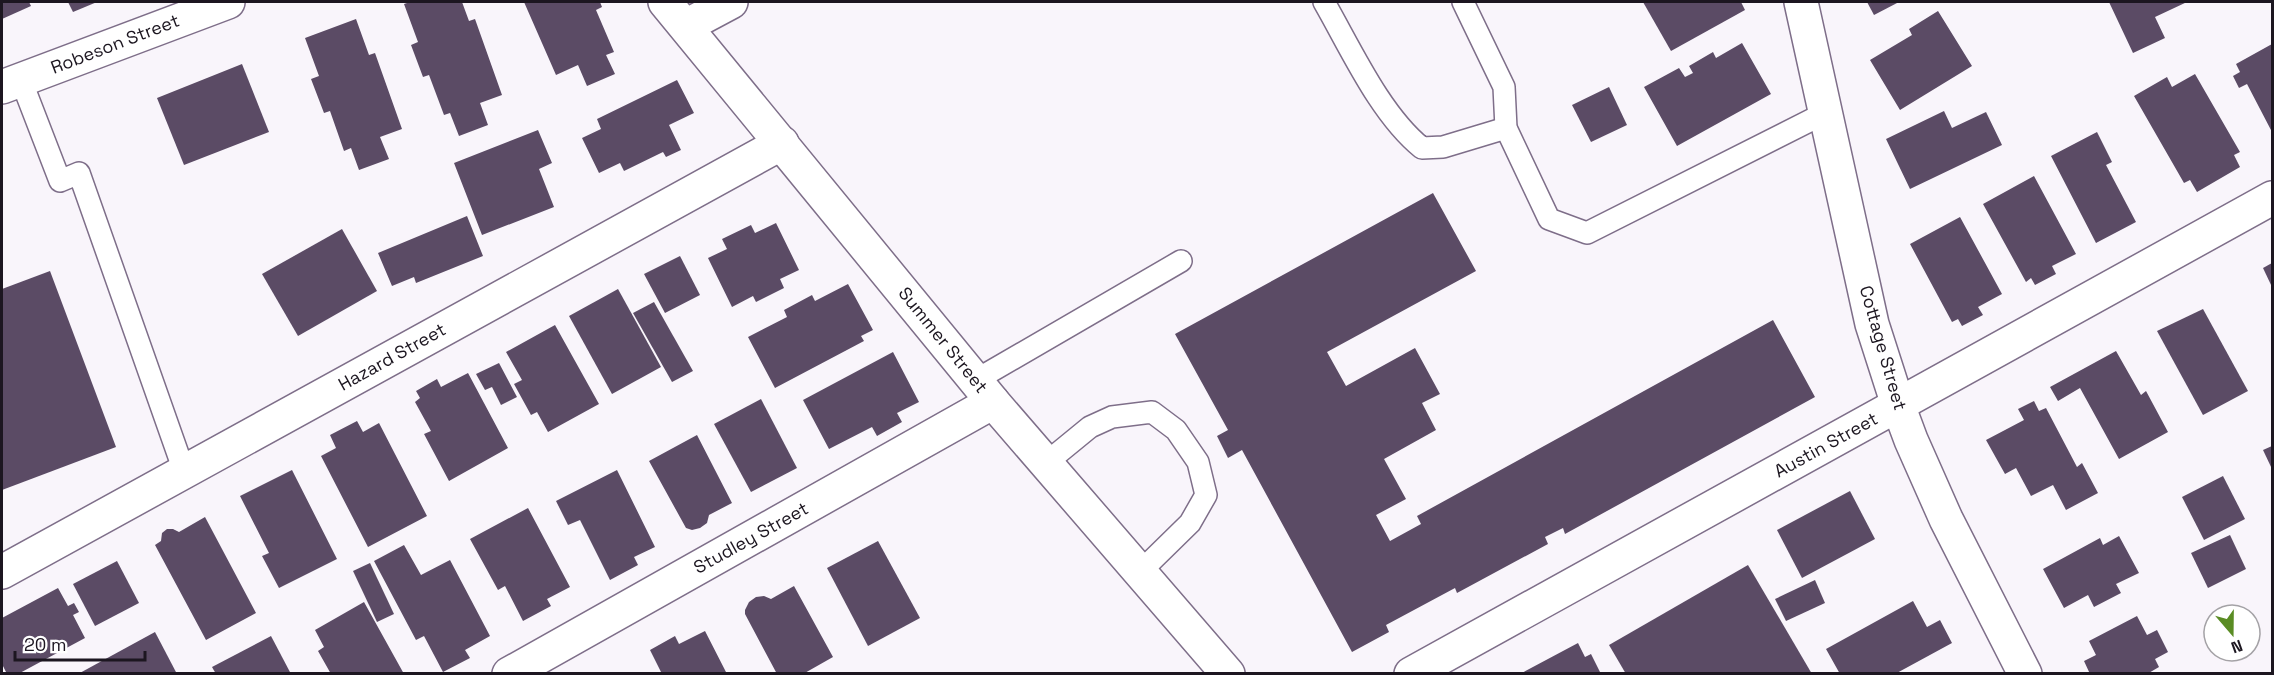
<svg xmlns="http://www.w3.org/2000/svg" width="2274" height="675" viewBox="0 0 2274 675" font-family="'Space Grotesk',sans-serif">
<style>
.building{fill:#5b4b65}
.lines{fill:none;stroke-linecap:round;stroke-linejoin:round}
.lane-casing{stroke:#7e6e89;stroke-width:24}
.street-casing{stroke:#7e6e89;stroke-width:36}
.secondary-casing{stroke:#7e6e89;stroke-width:36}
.lane{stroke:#fff;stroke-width:21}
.street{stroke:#fff;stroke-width:33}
.secondary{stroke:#fff;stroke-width:33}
.labels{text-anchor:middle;stroke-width:6;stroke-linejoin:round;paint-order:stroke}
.street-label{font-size:18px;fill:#1c1620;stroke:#fff}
</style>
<rect width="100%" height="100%" fill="#f9f5fb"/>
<g class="building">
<path d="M2 2H29L31 6 2 19Z"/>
<path d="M68 2H97L73 12Z"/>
<path d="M410 2H462L469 21 475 19 502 95 480 103 488 125 459 136 450 113 444 115 429 75 423 77 411 45 418 42 404 4Z"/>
<path d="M524 2H600L602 7 596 10 614 52 606 55 615 74 587 86 578 65 556 75Z"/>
<path d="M1643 2H1741L1745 10 1671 51Z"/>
<path d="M1867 2H1899L1874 15Z"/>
<path d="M2109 2H2187L2155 17 2165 38 2133 53Z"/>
<path d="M1938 11 1972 66 1900 110 1870 60 1912 35 1909 29Z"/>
<path d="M356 19 369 55 375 53 402 129 380 137 389 159 359 170 351 148 344 151 330 111 324 113 311 79 319 76 305 38Z"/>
<path d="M1742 43 1771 94 1677 146 1644 87 1679 68 1685 77 1693 73 1689 66 1713 52 1716 58Z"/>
<path d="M2272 44V132L2247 84 2239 88 2233 76 2240 72 2236 64Z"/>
<path d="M242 64 269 132 184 165 157 98Z"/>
<path d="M2195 74 2240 152 2234 155 2240 167 2197 192 2190 180 2184 183 2134 96 2167 77 2172 87Z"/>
<path d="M677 80 694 113 669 125 681 150 666 157 663 152 624 171 620 163 599 173 582 138 601 129 597 119Z"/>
<path d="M1609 87 1627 125 1591 142 1572 105Z"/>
<path d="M1944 111 1952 128 1986 112 2002 145 1910 189 1886 139Z"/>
<path d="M538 130 552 163 539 169 554 207 482 235 454 163Z"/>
<path d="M2097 132 2112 162 2106 165 2136 222 2096 243 2051 156Z"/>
<path d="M2034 176 2076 254 2052 266 2056 274 2035 285 2031 278 2026 282 1983 204Z"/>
<path d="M1433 193 1476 271 1327 352 1346 386 1415 348 1440 394 1422 403 1436 430 1384 459 1406 499 1376 515 1390 541 1421 524 1417 516 1773 320 1815 397 1565 534 1563 528 1545 537 1548 544 1457 593 1455 588 1386 625 1389 632 1352 652 1242 450 1228 458 1217 436 1228 430 1175 334Z"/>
<path d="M467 216 483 256 416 283 414 277 392 286 378 253Z"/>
<path d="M1960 217 2002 294 1978 307 1983 315 1962 326 1958 319 1952 322 1910 244Z"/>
<path d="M776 223 799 270 780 279 784 288 756 302 753 296 732 307 708 258 727 249 722 239 751 225 755 233Z"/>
<path d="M342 229 377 291 298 336 262 274Z"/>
<path d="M680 256 700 295 665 313 644 274Z"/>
<path d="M2272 263V287L2263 268Z"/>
<path d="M50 271 116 447 2 490V289Z"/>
<path d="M848 284 873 330 861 336 864 341 775 388 748 337 787 317 784 310 812 295 815 301Z"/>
<path d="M618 289 661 367 612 394 569 316Z"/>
<path d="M654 302 693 371 672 382 633 313Z"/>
<path d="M2203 309 2248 391 2203 415 2157 331Z"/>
<path d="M555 325 599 404 548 432 537 412 531 415 514 384 522 380 506 352Z"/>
<path d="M2116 351 2141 395 2146 391 2168 432 2119 459 2080 388 2058 401 2050 387Z"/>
<path d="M893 352 919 402 897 413 902 422 877 436 872 427 829 449 803 400Z"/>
<path d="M499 363 517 397 501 405 492 387 485 390 476 374Z"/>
<path d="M468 373 508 448 449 481 424 434 431 431 415 402 420 398 416 391 437 379 441 387Z"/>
<path d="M761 399 797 468 751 492 714 424Z"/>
<path d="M2034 401 2039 411 2046 408 2077 467 2082 463 2098 493 2066 510 2053 485 2031 496 2016 468 2005 474 1986 440 2024 420 2018 409Z"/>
<path d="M357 421 363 432 379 423 427 516 368 547 321 456 336 448 330 435Z"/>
<path d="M697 435 732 503 709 515 707 523 700 528 692 530 686 528 649 461Z"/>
<path d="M2272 446V469L2263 450Z"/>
<path d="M292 470 337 559 279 588 262 556 269 553 240 496Z"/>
<path d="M617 470 655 547 634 557 638 565 610 580 580 520 568 525 556 501Z"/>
<path d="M2223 476 2245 519 2204 540 2182 497Z"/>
<path d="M1850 491 1875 539 1802 578 1777 530Z"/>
<path d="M528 508 570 587 547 599 551 606 523 621 505 586 498 590 470 539Z"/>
<path d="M205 517 256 613 206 640 155 545 161 541 162 533 167 529H173L179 532Z"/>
<path d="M2230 535 2246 569 2208 588 2191 553Z"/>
<path d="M2119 536 2139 573 2116 584 2121 593 2094 607 2088 595 2064 608 2043 569 2100 538 2103 545Z"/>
<path d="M878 541 920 618 868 646 827 568Z"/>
<path d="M404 545 421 575 450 560 490 636 465 650 470 658 443 672 424 636 416 640 374 561Z"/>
<path d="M117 561 139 603 95 626 73 584Z"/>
<path d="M370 563 394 614 377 622 353 571Z"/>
<path d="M1748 565 1812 674H1626L1609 645Z"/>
<path d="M1815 580 1825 603 1786 621 1775 599Z"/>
<path d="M794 586 833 657 803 674H777L745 614V610L749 602 756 597 764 596 771 599Z"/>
<path d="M58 588 68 606 74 603 79 612 73 615 85 638 18 674H7L2 664V618Z"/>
<path d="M1913 601 1927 627 1940 620 1952 643 1895 674H1840L1826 649Z"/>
<path d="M364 602 404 674H331L318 651 324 647 315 630Z"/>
<path d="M2137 616 2147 635 2157 630 2168 652 2155 659 2159 667 2147 674H2090L2084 661 2096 655 2089 641Z"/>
<path d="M705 631 727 674H662L650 650 675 636 679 644Z"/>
<path d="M155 632 177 674H78Z"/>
<path d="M271 636 291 674H216L212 667Z"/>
<path d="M1578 643 1585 657 1591 654 1601 674H1520Z"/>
</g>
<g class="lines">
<defs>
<g id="lane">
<path d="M1324 2C1351 49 1380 114 1422 148L1443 147 1506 128"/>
<path d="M1463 2 1504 87 1506 128 1549 219 1587 233 1825 113"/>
<path d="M21 80 60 181 79 173 184 471"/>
<path d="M976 380 1181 261"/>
<path d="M1046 463 1090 427 1112 417 1152 412 1176 430 1198 462 1206 495 1190 523 1140 572"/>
</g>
<g id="street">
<path d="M686 26 731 2"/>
<path d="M2 87 228 2"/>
<path d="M2 572 782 143"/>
<path d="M509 674 993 402"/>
<path d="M1411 674 2272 198"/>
</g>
<g id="secondary">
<path d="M665 2 993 402 1228 674"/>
<path d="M1801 2 1872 324 1898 405 1911 440 1946 519 2025 674"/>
</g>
</defs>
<use href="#lane" class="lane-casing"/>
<use href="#street" class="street-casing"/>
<use href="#secondary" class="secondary-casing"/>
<use href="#lane" class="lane"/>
<use href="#street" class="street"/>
<use href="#secondary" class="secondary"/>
</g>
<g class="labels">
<g class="street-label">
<text transform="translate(115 44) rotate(-21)" y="6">Robeson Street</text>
<text transform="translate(943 340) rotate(51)" y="6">Summer Street</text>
<text transform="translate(1883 348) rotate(74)" y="6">Cottage Street</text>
<text transform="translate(392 357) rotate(-29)" y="6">Hazard Street</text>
<text transform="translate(1826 445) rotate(-29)" y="6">Austin Street</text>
<text transform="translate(751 538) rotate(-29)" y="6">Studley Street</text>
</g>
</g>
<rect width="2274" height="675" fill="none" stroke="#1c1620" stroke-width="6"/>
<g transform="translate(2232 633) rotate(160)"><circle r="28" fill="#ffffff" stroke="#a4a2a6" stroke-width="1.5"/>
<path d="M0-4.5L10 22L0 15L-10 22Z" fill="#5a8c24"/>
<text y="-9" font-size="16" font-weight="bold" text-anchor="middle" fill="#1c1620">N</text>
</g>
<path d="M15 651v9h130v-9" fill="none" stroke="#1c1620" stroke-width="3"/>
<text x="24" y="651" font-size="18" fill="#1c1620" stroke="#ffffff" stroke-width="4.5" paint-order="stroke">20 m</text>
</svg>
